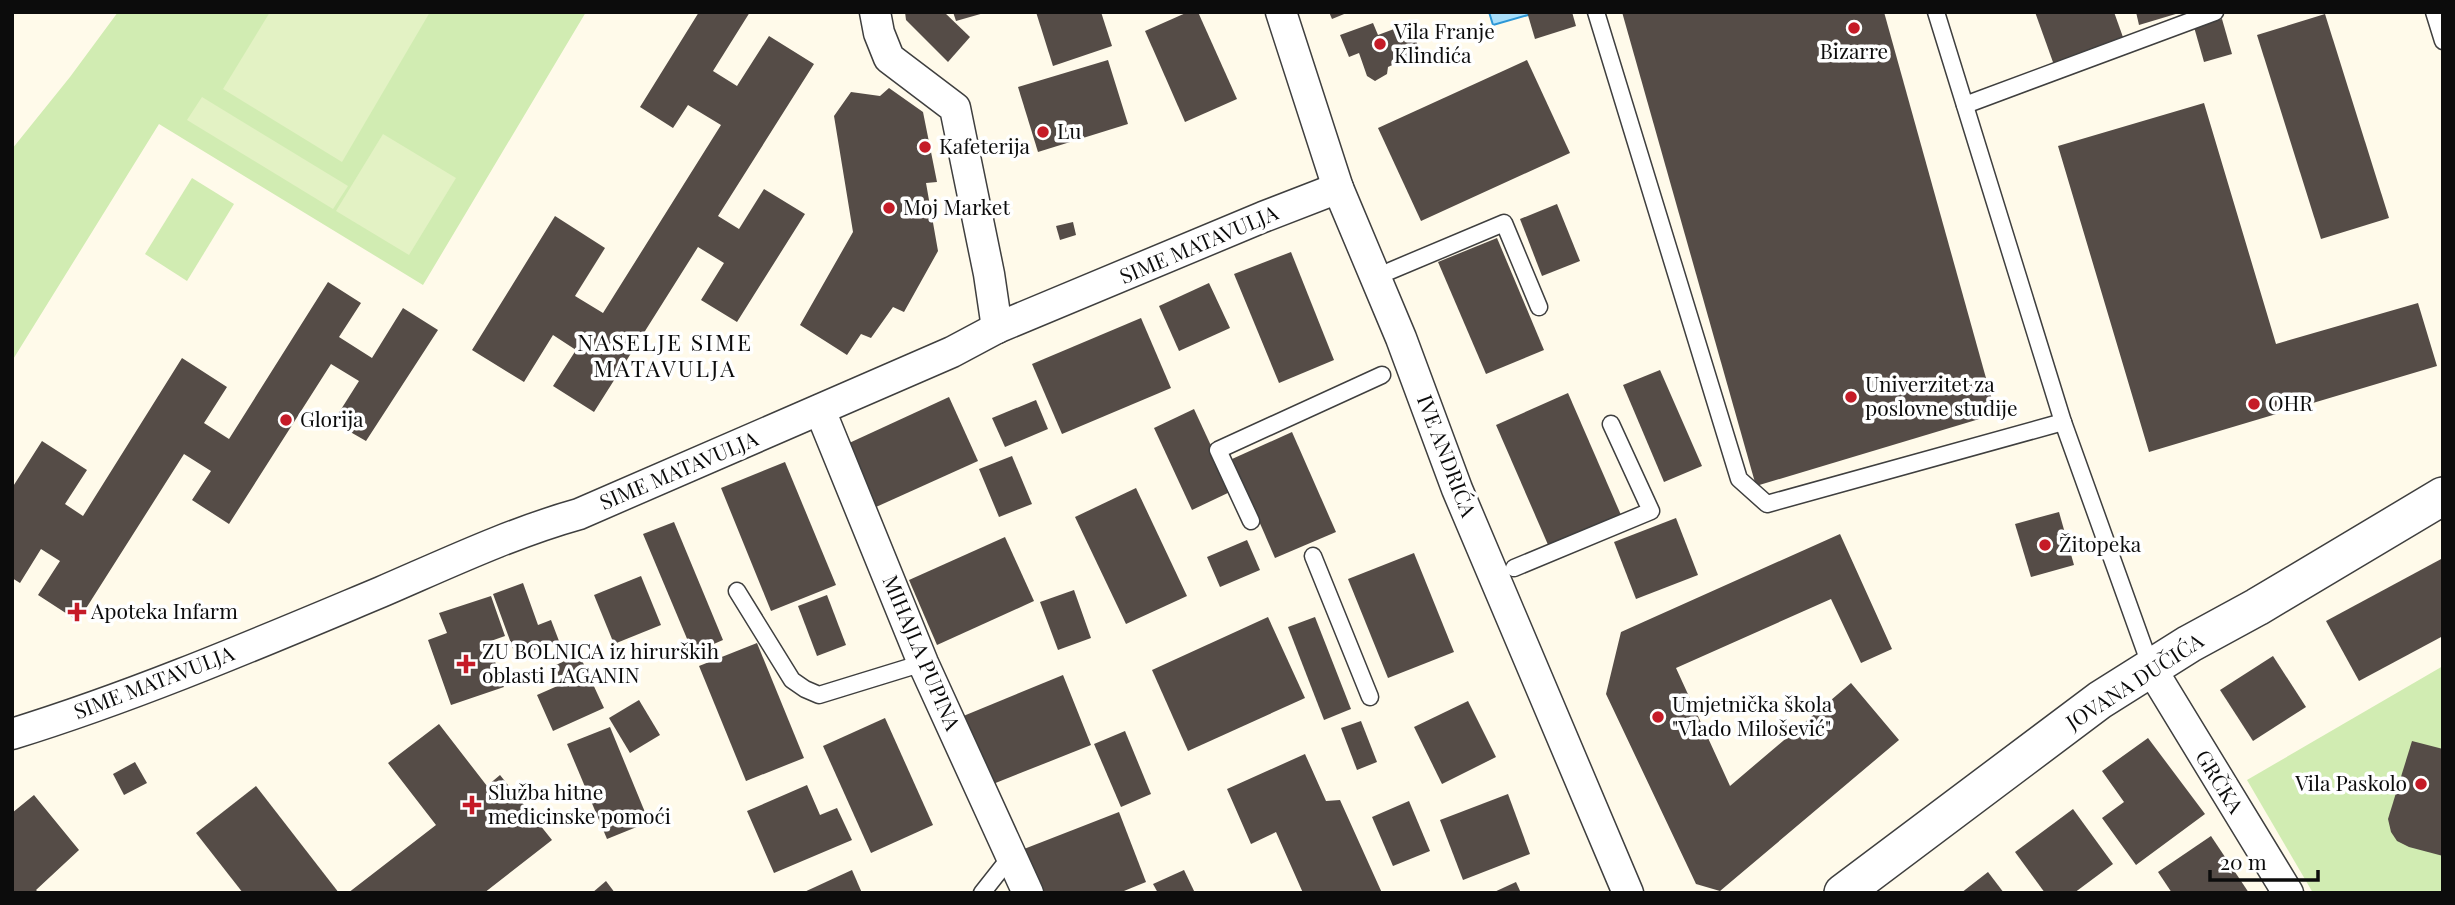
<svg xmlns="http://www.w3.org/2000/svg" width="2455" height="905" viewBox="0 0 2455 905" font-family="'Playfair Display',serif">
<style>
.green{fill:#d1ecb2}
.pitch{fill:#e3f2c4}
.water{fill:#abdffa;stroke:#2d97d6;stroke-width:2}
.building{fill:#554c47}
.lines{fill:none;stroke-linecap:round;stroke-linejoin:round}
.service-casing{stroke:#3f3f3f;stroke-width:19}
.minor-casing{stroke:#3f3f3f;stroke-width:33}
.tertiary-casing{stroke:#3f3f3f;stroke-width:40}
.service{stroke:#fff;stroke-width:16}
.minor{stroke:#fff;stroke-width:30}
.tertiary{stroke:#fff;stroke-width:37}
.poi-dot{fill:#c51b27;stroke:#fff;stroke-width:2.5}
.labels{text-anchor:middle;stroke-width:7;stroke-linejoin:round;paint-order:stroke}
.poi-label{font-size:21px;fill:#0c0c0c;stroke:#fff;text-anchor:start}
.street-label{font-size:21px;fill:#0c0c0c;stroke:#fff}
.neighbourhood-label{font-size:23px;letter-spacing:2px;fill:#0c0c0c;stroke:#fff}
</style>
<rect width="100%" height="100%" fill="#fffaea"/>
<g class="green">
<path d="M118 12H586L423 285 159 124 12 361V149L70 77Z"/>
<path d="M192 178 234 204 187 281 145 254Z"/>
<path d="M2443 666V893H2313L2247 780Z"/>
</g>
<g class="pitch">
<path d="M270 12H430L342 162 223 89Z"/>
<path d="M202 97 348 186 333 209 187 120Z"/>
<path d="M383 134 456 178 409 255 336 211Z"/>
</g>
<path class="water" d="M1489 12H1527L1528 15 1493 25Z"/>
<g class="building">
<path d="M699 12H750L713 71 737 86 769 36 814 64 718 216 739 229 764 189 805 214 737 322 701 300 724 263 698 247 594 412 553 386 576 350 553 335 524 382 472 350 555 216 605 248 575 296 603 313 721 125 688 105 673 128 640 107Z"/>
<path d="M905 12H944L970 37 948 62 906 20Z"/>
<path d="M953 12H984V13L956 21Z"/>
<path d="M1036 12H1101L1112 46 1053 66Z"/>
<path d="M1188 12H1198L1237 99 1185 122 1145 31Z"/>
<path d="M1329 12H1349L1332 19Z"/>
<path d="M1527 12H1572L1576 26 1535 39Z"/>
<path d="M1622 12H1884L1996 414 1756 486Z"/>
<path d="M2035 12H2114L2124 40 2054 65Z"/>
<path d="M2136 12H2178L2179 13 2139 25Z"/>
<path d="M2325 14 2389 218 2321 239 2257 35Z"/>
<path d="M2222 19 2232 54 2204 62 2194 27Z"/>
<path d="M1373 23 1378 35 1410 23 1420 52 1388 67 1387 74 1375 81 1367 76 1359 53 1349 57 1340 35Z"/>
<path d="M1108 60 1128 124 1038 152 1018 87Z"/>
<path d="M1527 60 1570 153 1421 221 1378 128Z"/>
<path d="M889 88 923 112 937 182 926 183 938 251 904 312 893 307 871 338 861 334 847 355 800 325 853 232 834 116 851 92 880 96Z"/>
<path d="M2204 103 2276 344 2418 303 2437 366 2149 452 2058 146Z"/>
<path d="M1557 204 1580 261 1542 276 1520 219Z"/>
<path d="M1073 222 1076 235 1060 240 1056 226Z"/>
<path d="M1497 238 1544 350 1486 374 1438 262Z"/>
<path d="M1291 252 1334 360 1279 383 1234 274Z"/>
<path d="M328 282 361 303 339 337 372 358 403 308 438 330 366 441 333 422 359 381 331 364 229 524 192 500 211 471 184 454 78 621 38 595 60 561 41 549 20 583 12 578V488L42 441 87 470 65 504 83 516 182 358 227 387 204 423 229 439Z"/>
<path d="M1209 283 1230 328 1179 351 1159 306Z"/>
<path d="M1141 318 1171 388 1062 434 1032 364Z"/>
<path d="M1660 370 1702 466 1664 482 1623 385Z"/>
<path d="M1568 393 1621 515 1549 547 1496 425Z"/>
<path d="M949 397 978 461 876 507 847 444Z"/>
<path d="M1036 400 1048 429 1005 447 992 418Z"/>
<path d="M1194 409 1232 491 1192 510 1154 428Z"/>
<path d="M1292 432 1336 532 1275 558 1232 459Z"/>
<path d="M1012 456 1032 504 999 517 979 469Z"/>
<path d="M785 462 836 585 771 611 721 488Z"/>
<path d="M1136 488 1187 596 1126 624 1075 517Z"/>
<path d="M2059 512 2074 565 2031 577 2015 524Z"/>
<path d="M1676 518 1698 575 1636 599 1614 542Z"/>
<path d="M674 522 723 640 693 653 643 534Z"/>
<path d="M1840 534 1892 649 1861 663 1831 599 1676 668 1730 786 1851 683 1899 740 1720 891 1696 884 1606 694 1621 632Z"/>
<path d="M1005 537 1034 601 937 645 909 580Z"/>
<path d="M1247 540 1260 570 1220 587 1207 557Z"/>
<path d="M1414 553 1454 652 1388 678 1348 579Z"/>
<path d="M2443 558V636L2359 681 2326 621Z"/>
<path d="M641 576 661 625 614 644 594 595Z"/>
<path d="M523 583 538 625 551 620 559 641 516 657 493 594Z"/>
<path d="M1074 590 1091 638 1058 650 1040 602Z"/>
<path d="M827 595 846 645 817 656 798 606Z"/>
<path d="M491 596 505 636 488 642 504 687 451 705 428 640 447 633 439 613Z"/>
<path d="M1268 617 1305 698 1188 751 1152 670Z"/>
<path d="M1315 617 1351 709 1324 720 1288 627Z"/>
<path d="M757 643 804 758 746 781 699 666Z"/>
<path d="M579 654 604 708 553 731 537 695 562 684 554 666Z"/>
<path d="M2273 656 2306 707 2253 741 2220 690Z"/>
<path d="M1063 675 1091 745 988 786 961 717Z"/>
<path d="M639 700 660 735 630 753 609 718Z"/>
<path d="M1468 701 1496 757 1442 784 1414 727Z"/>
<path d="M885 718 933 825 871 853 823 746Z"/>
<path d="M1361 721 1377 762 1357 770 1341 728Z"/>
<path d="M439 724 487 786 500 775 552 840 484 893H348L436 825 388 763Z"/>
<path d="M610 727 649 822 607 839 567 744Z"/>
<path d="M1125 731 1151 794 1121 807 1094 744Z"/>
<path d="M2148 738 2205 814 2136 865 2102 818 2124 802 2102 771Z"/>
<path d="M2412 741 2443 749V856L2409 847 2397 841 2391 832 2388 819Z"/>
<path d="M1305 754 1326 801 1340 800 1382 893H1303L1276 832 1251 844 1227 789Z"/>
<path d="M135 762 147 783 124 795 113 774Z"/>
<path d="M807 785 820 815 837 808 852 840 774 873 747 811Z"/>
<path d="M256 786 339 893H243L196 833Z"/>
<path d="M1508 794 1530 854 1463 880 1440 820Z"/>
<path d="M34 795 79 850 36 890 39 893H12V813Z"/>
<path d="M1409 801 1430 851 1393 866 1372 817Z"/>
<path d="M2073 809 2113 864 2074 893H2045L2015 852Z"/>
<path d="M1119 812 1146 882 1119 893H1041L1024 849Z"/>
<path d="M2211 836 2249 893H2172L2158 872Z"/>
<path d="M852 870 862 893H802Z"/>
<path d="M1184 870 1195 893H1158L1153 884Z"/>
<path d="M1988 872 2004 893H1961Z"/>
<path d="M606 881 615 893H592Z"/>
<path d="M1516 882 1521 893H1492Z"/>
</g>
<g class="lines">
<defs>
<g id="service">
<path d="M1596 12 1739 479 1767 504 2063 422"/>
<path d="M1936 12 2063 422 2152 670"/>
<path d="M2434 12 2443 41"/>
<path d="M1965 105 2215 12"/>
<path d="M1390 271 1504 223 1539 307"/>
<path d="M1251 521 1218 450 1382 375"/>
<path d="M1313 556 1370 697"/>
<path d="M1514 568 1651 511 1611 424"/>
<path d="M737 591 792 680 805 689 819 695 923 663"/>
<path d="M982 893 1012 855"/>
</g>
<g id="minor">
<path d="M875 12 879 33 889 58 955 108 989 274 997 328"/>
<path d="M1281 12 1338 188 1401 338 1457 489 1628 893"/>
<path d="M820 410 923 663 1028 893"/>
<path d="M2152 670 2288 893"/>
<path d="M12 734C138 695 259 643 381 592 446 564 511 533 579 514L952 352 997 328 1263 217 1338 188"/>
</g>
<path id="tertiary" d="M1843 893 2100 700 2189 644 2257 607 2443 496"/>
</defs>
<use href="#service" class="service-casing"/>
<use href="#minor" class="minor-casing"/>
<use href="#tertiary" class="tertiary-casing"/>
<use href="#service" class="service"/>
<use href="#minor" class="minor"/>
<use href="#tertiary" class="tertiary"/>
</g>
<g class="poi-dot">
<circle cx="1854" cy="28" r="7"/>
<circle cx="1380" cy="44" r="7"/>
<circle cx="1043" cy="132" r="7"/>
<circle cx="925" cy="147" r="7"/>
<circle cx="889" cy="208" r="7"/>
<circle cx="1851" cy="397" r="7"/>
<circle cx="2254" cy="404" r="7"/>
<circle cx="286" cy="420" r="7"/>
<circle cx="2045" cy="545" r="7"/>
<path d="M73.5 601.5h7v7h7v7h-7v7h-7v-7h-7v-7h7z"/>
<path d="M462.5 653.5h7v7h7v7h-7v7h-7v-7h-7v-7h7z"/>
<circle cx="1658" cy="717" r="7"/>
<circle cx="2421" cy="784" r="7"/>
<path d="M468.5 794.5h7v7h7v7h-7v7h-7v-7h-7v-7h7z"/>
</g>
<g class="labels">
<g class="poi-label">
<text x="1394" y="39">Vila Franje<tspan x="1394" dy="24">Klindića</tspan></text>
<text x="1854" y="59" text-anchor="middle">Bizarre</text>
<text x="1057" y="139">Lu</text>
<text x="939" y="154">Kafeterija</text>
<text x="903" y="215">Moj Market</text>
<text x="1865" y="392">Univerzitet za<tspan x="1865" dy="24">poslovne studije</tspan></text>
<text x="2268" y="411">OHR</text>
<text x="300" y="427">Glorija</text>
<text x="2059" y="552">Žitopeka</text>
<text x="91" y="619">Apoteka Infarm</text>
<text x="482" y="659">ZU BOLNICA iz hirurških<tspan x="482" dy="24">oblasti LAGANIN</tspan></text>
<text x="1672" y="712">Umjetnička škola<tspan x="1672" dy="24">"Vlado Milošević"</tspan></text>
<text x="2407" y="791" text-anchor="end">Vila Paskolo</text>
<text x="488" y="800">Služba hitne<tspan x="488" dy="24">medicinske pomoći</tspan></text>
</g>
<g class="street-label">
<text transform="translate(1199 245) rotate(-23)" y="7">SIME MATAVULJA</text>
<text transform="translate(1446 456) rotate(69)" y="7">IVE ANDRIĆA</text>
<text transform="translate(679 471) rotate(-23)" y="7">SIME MATAVULJA</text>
<text transform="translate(921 653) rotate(67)" y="7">MIHAJLA PUPINA</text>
<text transform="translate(2135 682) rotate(-33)" y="7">JOVANA DUČIĆA</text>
<text transform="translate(154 683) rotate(-21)" y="7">SIME MATAVULJA</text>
<text transform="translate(2219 782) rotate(58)" y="7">GRČKA</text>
</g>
<g class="neighbourhood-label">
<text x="665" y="351">NASELJE SIME<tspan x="665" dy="26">MATAVULJA</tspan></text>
</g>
</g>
<rect width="2455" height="905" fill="none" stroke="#0c0c0c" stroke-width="28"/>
<path d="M2210 870v10h108v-10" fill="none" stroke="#0c0c0c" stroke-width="3.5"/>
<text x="2220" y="870" font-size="21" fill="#0c0c0c" stroke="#ffffff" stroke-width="5" paint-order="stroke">20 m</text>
</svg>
